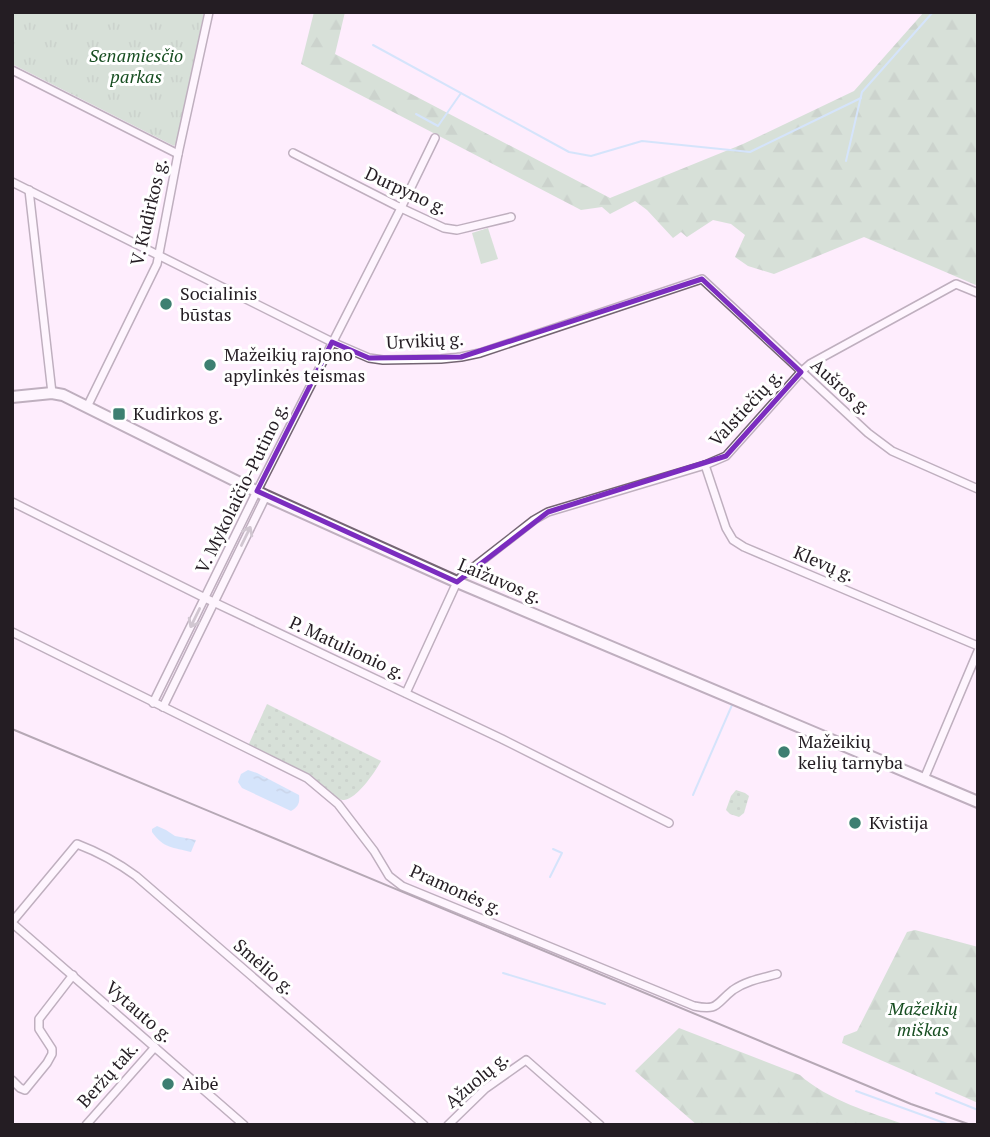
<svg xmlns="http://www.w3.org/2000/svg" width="990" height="1137" viewBox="0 0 990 1137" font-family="'PT Serif',serif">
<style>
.grass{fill:url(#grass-dots)}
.forest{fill:url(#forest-firs)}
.park{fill:url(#park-tufts)}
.pitch{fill:#a8d1ab}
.water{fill:url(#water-ripples)}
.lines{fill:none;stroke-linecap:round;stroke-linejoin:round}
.stream{stroke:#a5daf9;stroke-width:2}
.minor-casing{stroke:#746573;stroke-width:10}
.secondary-casing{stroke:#746573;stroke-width:14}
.minor{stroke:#fff;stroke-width:7}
.secondary{stroke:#fff;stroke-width:10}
.rail{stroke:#5f555e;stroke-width:2}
.oneway{stroke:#9c999c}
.marked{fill:none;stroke:#7b2cbf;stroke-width:5;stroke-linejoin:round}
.poi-dot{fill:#3d7f71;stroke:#fff;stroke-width:2.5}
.labels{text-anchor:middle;stroke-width:6;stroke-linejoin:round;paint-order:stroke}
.park-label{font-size:18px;font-style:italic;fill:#174e21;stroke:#fff}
.street-label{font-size:18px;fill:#241d23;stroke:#fff}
.poi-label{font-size:18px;fill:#241d23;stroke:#fff;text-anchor:start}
</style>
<defs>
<pattern id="grass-dots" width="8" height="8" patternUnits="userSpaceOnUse" patternTransform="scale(1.75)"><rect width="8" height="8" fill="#a8d1ab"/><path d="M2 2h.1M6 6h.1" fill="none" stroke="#90b393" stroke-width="1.8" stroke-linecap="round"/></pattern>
<pattern id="forest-firs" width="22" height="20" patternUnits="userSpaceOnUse" patternTransform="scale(1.75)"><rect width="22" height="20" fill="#a8d1ab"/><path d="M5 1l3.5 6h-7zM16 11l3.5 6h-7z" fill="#90b393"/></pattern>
<pattern id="park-tufts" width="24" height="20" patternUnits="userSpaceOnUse" patternTransform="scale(1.75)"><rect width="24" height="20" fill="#a8d1ab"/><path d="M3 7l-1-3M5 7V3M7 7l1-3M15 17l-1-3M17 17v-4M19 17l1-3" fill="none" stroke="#90b393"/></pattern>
<pattern id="water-ripples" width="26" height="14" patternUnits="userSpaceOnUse" patternTransform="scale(1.75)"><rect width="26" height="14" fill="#a5daf9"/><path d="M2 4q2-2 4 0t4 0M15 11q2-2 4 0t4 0" fill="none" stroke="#8ebbd5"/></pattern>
</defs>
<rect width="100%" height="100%" fill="#feedfd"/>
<g class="grass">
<path d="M267 704 381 761C375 772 357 799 344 800 336 801 328 789 322 785 300 769 272 758 248 746Z"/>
<path d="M736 790 745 793 749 796 744 813 739 817 730 814 726 810 731 796Z"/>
</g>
<g class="forest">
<path d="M314 12H345L335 54 610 198 743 144 854 91 924 12H978V286L864 237 774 274 748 266 735 257 745 235 731 224 713 220 687 237 681 232 673 238 647 210 635 201 610 214 602 207 581 210 301 64Z"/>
<path d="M915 930 978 947V1103L842 1043 844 1036 857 1031 907 932Z"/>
<path d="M679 1028 800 1075C826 1099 873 1114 907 1125H697L635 1071Z"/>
</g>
<path class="park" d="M12 12H204L178 141 174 146 12 64Z"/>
<path class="pitch" d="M488 228 498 259 481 264 472 233Z"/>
<g class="water">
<path d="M248 770 257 773 299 795C300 803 298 807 291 811L242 788 238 782 241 774Z"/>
<path d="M157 826 166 830 175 836 196 840 191 852C173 847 164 849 152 832V829Z"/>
</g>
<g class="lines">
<g class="stream">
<path d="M373 45 569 152 591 156 642 141 750 152 861 98"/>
<path d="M416 114 438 126 461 93"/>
<path d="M846 161 862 92 933 12"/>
<path d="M693 795 732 705"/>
<path d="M550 877 562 853 553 849"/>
<path d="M503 973 605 1004"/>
<path d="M856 1091 950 1125"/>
<path d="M936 1093 978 1110"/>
</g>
<defs>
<g id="minor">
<path d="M12 70 178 154"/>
<path d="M293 153 401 208 444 228 457 230 511 217"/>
<path d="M12 182 332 342 369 358 383 360 441 359 461 357 480 353 702 279 868 433 892 451 978 489"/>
<path d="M29 190 52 393"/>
<path d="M87 407 157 264 178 154 209 12"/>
<path d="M705 465 726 528 733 540 744 547 978 646"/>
<path d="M12 502 205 598 502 739 669 823"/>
<path d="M12 632 307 778 338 804 374 851 389 876 402 886 694 1006C719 1011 715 1004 733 990 746 981 762 978 777 974"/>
<path d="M406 693 457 582 461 577 534 520 548 512 705 465 726 456 801 372 810 364 956 284 978 293"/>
<path d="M153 703 257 491 401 208 435 138"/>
<path d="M163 707 266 496"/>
<path d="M924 779 978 651"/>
<path d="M12 922 77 844C98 852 117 862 136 876L424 1125"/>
<path d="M12 923 244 1125"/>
<path d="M12 1080 20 1088 25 1090 47 1063 52 1054V1049L39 1029V1019L73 975"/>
<path d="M86 1125 155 1047"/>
<path d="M448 1125 485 1089 526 1060 600 1125"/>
</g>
<path id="secondary" d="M12 397 52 393 63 395 266 496 457 582 978 802"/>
</defs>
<use href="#minor" class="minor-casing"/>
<use href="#secondary" class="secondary-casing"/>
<use href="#minor" class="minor"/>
<use href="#secondary" class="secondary"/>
<path class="rail" d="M12 729 911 1104 971 1125"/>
</g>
<defs><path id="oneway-shaft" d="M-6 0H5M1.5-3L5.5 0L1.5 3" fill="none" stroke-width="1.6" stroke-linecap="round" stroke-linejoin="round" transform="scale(1.75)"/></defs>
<g class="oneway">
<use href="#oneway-shaft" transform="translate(246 536) rotate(-64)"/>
<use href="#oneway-shaft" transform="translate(195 618) rotate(116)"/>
</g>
<path d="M0 0H990V1137H0ZM702 279 801 372 726 456 548 512 457 582 257 491 332 342 369 358 461 357Z" fill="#feedfd" fill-opacity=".55" fill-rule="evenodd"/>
<path class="marked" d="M702 279 801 372 726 456 548 512 457 582 257 491 332 342 369 358 461 357Z"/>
<g class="poi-dot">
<circle cx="166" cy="304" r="7"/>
<circle cx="210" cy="365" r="7"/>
<rect x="112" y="407" width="14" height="14" rx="3.5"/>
<circle cx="784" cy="752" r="7"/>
<circle cx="855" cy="823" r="7"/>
<circle cx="168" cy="1084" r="7"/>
</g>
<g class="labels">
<g class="park-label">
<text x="136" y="62">Senamiesčio<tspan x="136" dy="21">parkas</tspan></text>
<text x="923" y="1015">Mažeikių<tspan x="923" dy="21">miškas</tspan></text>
</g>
<g class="street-label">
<text transform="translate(406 191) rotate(25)" y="6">Durpyno g.</text>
<text transform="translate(149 212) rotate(-77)" y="6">V. Kudirkos g.</text>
<text transform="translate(425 341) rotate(-3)" y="6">Urvikių g.</text>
<text transform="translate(841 387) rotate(42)" y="6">Aušros g.</text>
<text transform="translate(746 408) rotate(-47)" y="6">Valstiečių g.</text>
<text transform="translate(242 488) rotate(-64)" y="6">V. Mykolaičio-Putino g.</text>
<text transform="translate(824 564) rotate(23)" y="6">Klevų g.</text>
<text transform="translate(500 581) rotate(23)" y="6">Laižuvos g.</text>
<text transform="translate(347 648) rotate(25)" y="6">P. Matulionio g.</text>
<text transform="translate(456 890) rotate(24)" y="6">Pramonės g.</text>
<text transform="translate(264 967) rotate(41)" y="6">Smėlio g.</text>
<text transform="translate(139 1012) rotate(41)" y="6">Vytauto g.</text>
<text transform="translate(108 1075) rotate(-48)" y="6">Beržų tak.</text>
<text transform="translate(477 1080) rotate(-40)" y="6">Ąžuolų g.</text>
</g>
<g class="poi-label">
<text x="180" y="300">Socialinis<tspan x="180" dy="21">būstas</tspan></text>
<text x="224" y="361">Mažeikių rajono<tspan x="224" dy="21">apylinkės teismas</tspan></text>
<text x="133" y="420">Kudirkos g.</text>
<text x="798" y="748">Mažeikių<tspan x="798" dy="21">kelių tarnyba</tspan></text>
<text x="869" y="829">Kvistija</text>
<text x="182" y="1090">Aibė</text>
</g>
</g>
<rect width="990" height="1137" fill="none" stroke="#241d23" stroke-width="28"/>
</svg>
